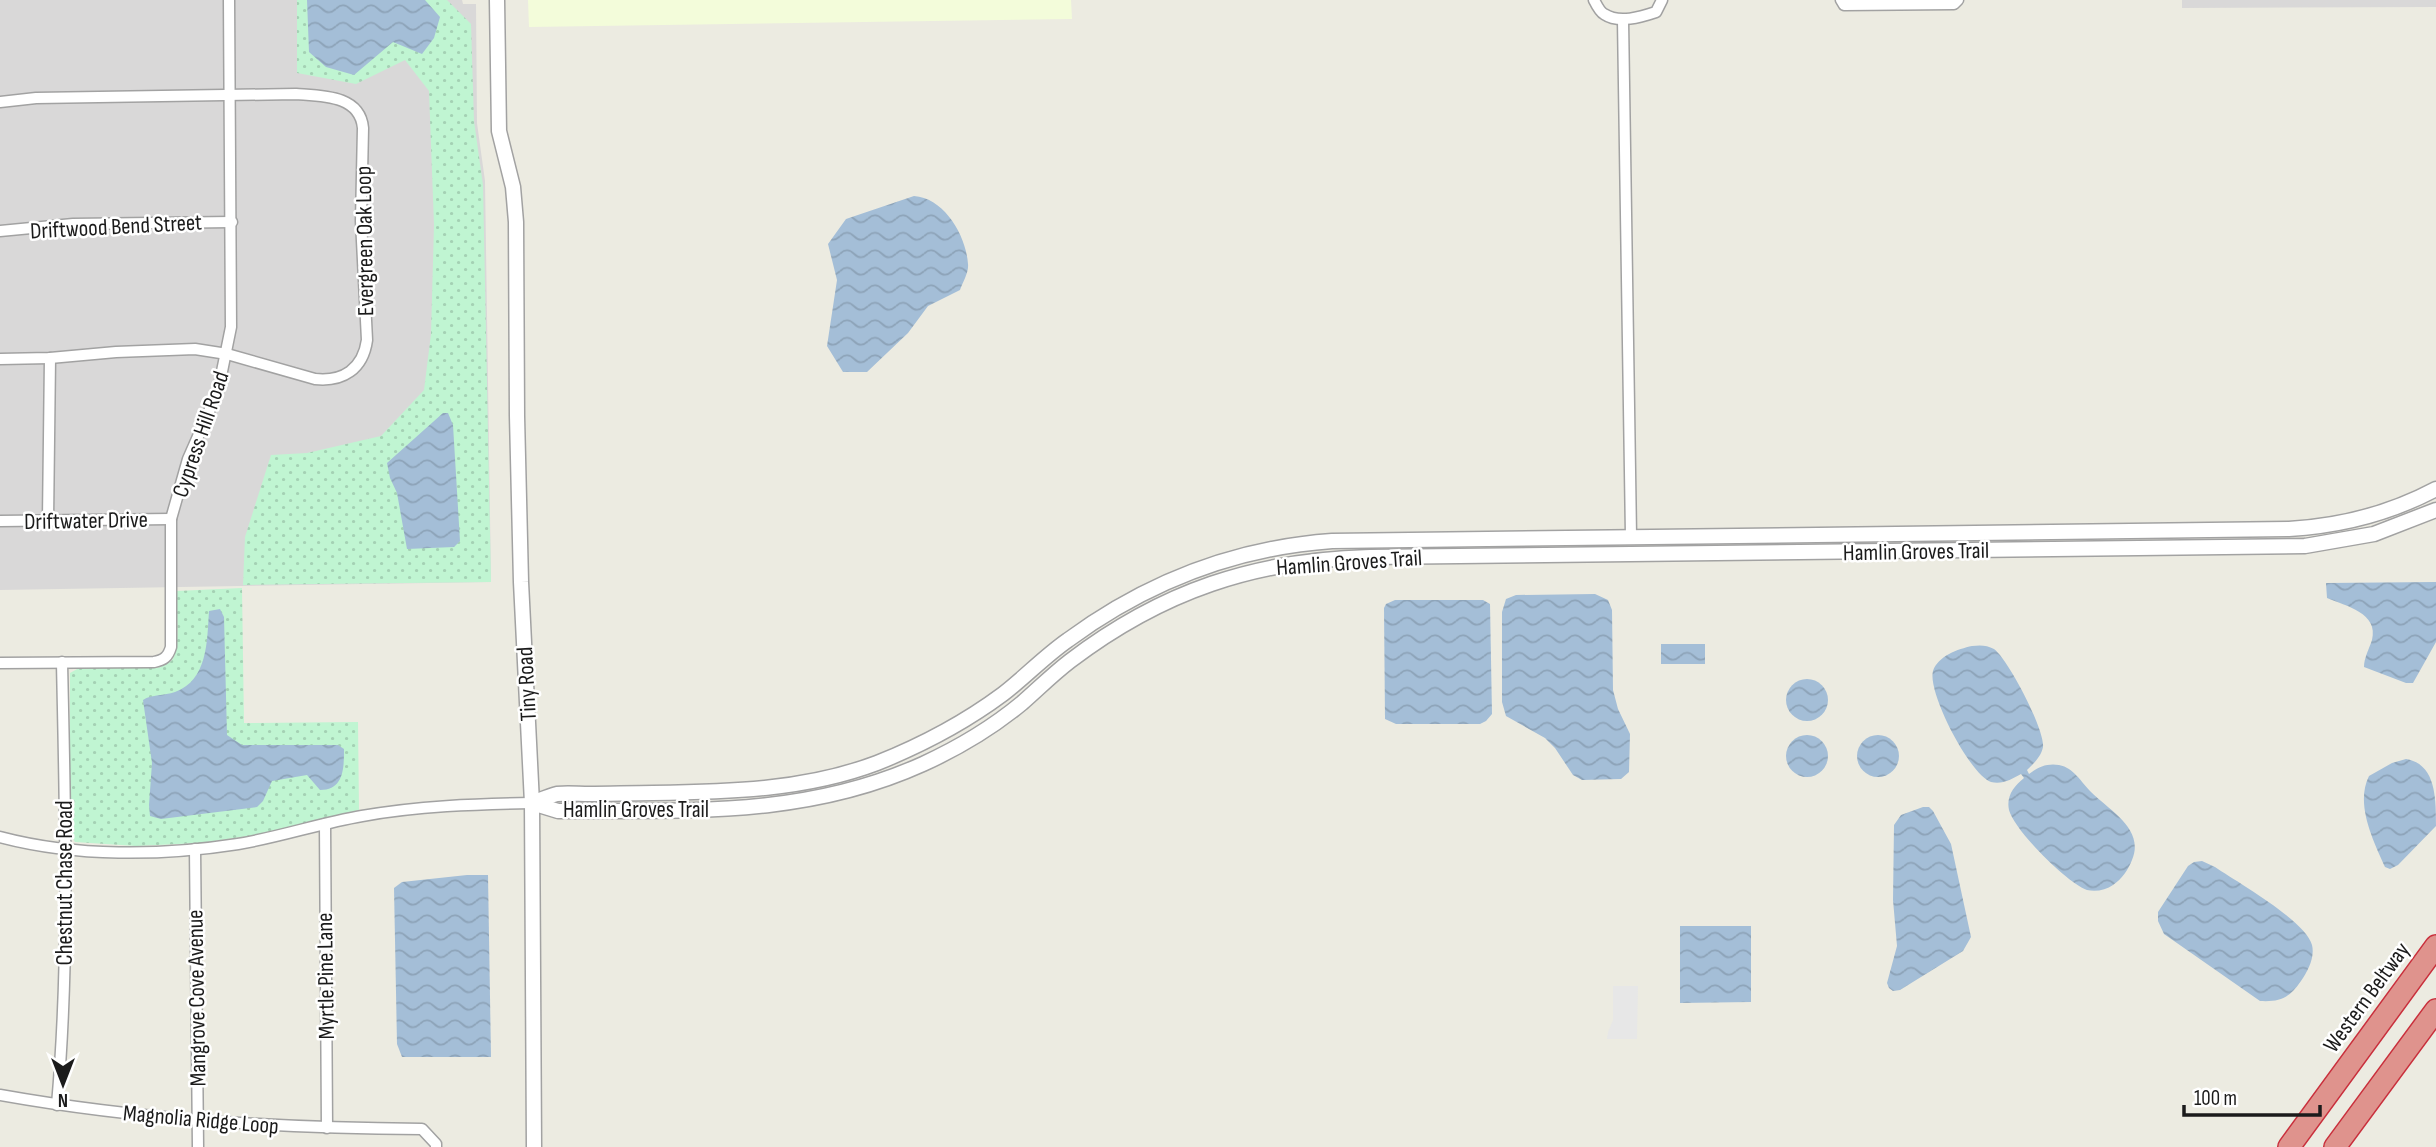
<svg xmlns="http://www.w3.org/2000/svg" width="2436" height="1147" viewBox="0 0 2436 1147" font-family="'Sofia Sans Condensed',sans-serif">
<style>
.residential{fill:#d9d8d8}
.education{fill:#f3fcda}
.park{fill:url(#park-dots)}
.parking{fill:#e7e7e7}
.water{fill:url(#water-waves)}
.lines{fill:none;stroke-linecap:round;stroke-linejoin:round}
.minor-casing{stroke:#a2a2a2;stroke-width:13}
.tertiary-casing{stroke:#a2a2a2;stroke-width:17}
.motorway-casing{stroke:#c92f3c;stroke-width:24}
.minor{stroke:#fff;stroke-width:10}
.tertiary{stroke:#fff;stroke-width:14}
.motorway{stroke:#df938d;stroke-width:21}
.labels{text-anchor:middle;stroke-width:5;stroke-linejoin:round;paint-order:stroke}
.street-label{font-size:23px;fill:#1b1b1b;stroke:#fff}
</style>
<defs>
<pattern id="park-dots" width="8" height="8" patternUnits="userSpaceOnUse" patternTransform="scale(1.75)"><rect width="8" height="8" fill="#c0f5d2"/><path d="M2 2h.1M6 6h.1" fill="none" stroke="#a4d1b4" stroke-width="1.8" stroke-linecap="round"/></pattern>
<pattern id="water-waves" width="16" height="10" patternUnits="userSpaceOnUse" patternTransform="scale(1.75)"><rect width="16" height="10" fill="#a4bed7"/><path d="M0 5q4-4 8 0t8 0" fill="none" stroke="#8da3b8"/></pattern>
</defs>
<rect width="100%" height="100%" fill="#ecebe1"/>
<g class="residential">
<path d="M0 0H462L463 4H476L477 123 485 181 491 582 0 590Z"/>
<path d="M2182 0H2436V7L2182 8Z"/>
</g>
<path class="education" d="M528 0H1071L1072 19 529 27Z"/>
<g class="park">
<path d="M297 0H447L471 24 474 121 483 185 491 582 243 585 245 537 271 455 307 453 381 436 424 390 431 334 434 225 429 91 405 60 356 84 297 73Z"/>
<path d="M242 588 244 723 358 722 359 810 255 835 200 843 136 846 75 842 70 834V673L79 668H157C163 666 168 664 172 660 181 649 176 606 176 591Z"/>
</g>
<path class="parking" d="M1613 986H1638L1637 1039H1607L1608 1032 1613 1020Z"/>
<g class="water">
<path d="M307 0H425L440 17 434 38 422 54 393 42 354 75 326 67 309 52Z"/>
<path d="M914 196C944 198 966 235 968 264 969 272 963 282 960 290L928 306 908 333 867 372H843L827 346 837 280 828 244 846 219Z"/>
<path d="M443 413H448L453 425 460 541 454 547 407 549 397 493 390 478 387 463Z"/>
<path d="M2436 582V642L2413 683H2406L2364 667C2364 658 2369 649 2372 640 2379 613 2346 606 2327 598L2326 583Z"/>
<path d="M1595 594 1608 600 1612 610 1613 690 1618 709 1630 734 1629 772 1621 779 1582 780 1573 775 1555 748 1545 738 1506 716 1502 702V612L1506 599 1516 595Z"/>
<path d="M1395 600H1483L1490 604 1492 714 1486 721 1480 724H1396L1385 719 1384 608 1386 604Z"/>
<path d="M220 609 224 617 227 735 242 745H338L344 749C344 768 344 790 320 790L307 775 272 781 263 801 257 807 161 819 150 816 149 805 152 763 143 700C152 694 164 696 175 692 208 680 207 641 209 611Z"/>
<rect x="1661" y="644" width="44" height="20"/>
<path d="M1972 646C1980 645 1987 645 1994 649 2008 659 2045 730 2043 747 2041 757 2034 763 2027 770L2029 774C2038 767 2047 763 2059 765 2074 768 2081 782 2091 792 2110 811 2145 829 2132 860 2128 870 2122 879 2113 885 2106 890 2096 892 2087 890 2068 884 2014 830 2009 810 2006 796 2014 786 2024 778L2021 774C2012 779 2002 785 1991 782 1970 775 1927 692 1933 671 1938 656 1958 649 1972 646Z"/>
<circle cx="1807" cy="700" r="21"/>
<circle cx="1807" cy="756" r="21"/>
<circle cx="1878" cy="756" r="21"/>
<path d="M2406 759C2436 764 2436 798 2436 826L2398 865 2390 869 2385 867C2373 840 2355 804 2369 776L2392 763Z"/>
<path d="M1923 807H1929L1933 811 1951 844 1971 937 1963 951 1900 990 1893 991 1889 988 1887 983 1897 946 1893 900 1894 825 1901 815Z"/>
<path d="M2202 861 2215 867C2237 882 2306 921 2312 945 2315 957 2308 971 2301 981 2289 998 2281 1002 2260 1001L2164 934 2158 921V912L2188 866 2194 862Z"/>
<path d="M467 875H488L491 1057H402L397 1044 394 888 402 882Z"/>
<path d="M1680 926H1751V1002L1680 1003Z"/>
</g>
<g class="lines">
<defs>
<g id="minor">
<path d="M1594 0C1596 4 1600 12 1604 14 1619 24 1641 17 1656 12L1662 0"/>
<path d="M1841 0 1844 5 1954 4 1958 0"/>
<path d="M1623 20 1631 536"/>
<path d="M0 102 36 98 296 94C322 96 360 95 363 128L361 221 367 340C363 369 343 382 315 379L227 354 195 349 116 352 50 358 0 359"/>
<path d="M0 231 73 224 232 222"/>
<path d="M48 520 50 358"/>
<path d="M0 521 171 519"/>
<path d="M0 663 154 662C164 660 168 657 171 647V519L188 459 218 391 231 327 229 0"/>
<path d="M325 824 327 1128"/>
<path d="M0 837C76 857 161 856 238 844 280 837 321 823 362 816 418 806 475 804 532 803"/>
<path d="M195 849 198 1147"/>
<path d="M0 1095C140 1120 280 1128 422 1129L436 1144V1147"/>
<path d="M57 1105C70 958 65 809 62 662"/>
</g>
<g id="tertiary">
<path d="M497 0 499 131 513 187 516 222 517 416 521 582 532 803 534 1147"/>
<path d="M532 803C540 800 549 796 557 794 567 793 579 794 589 794 610 794 631 793 653 793 729 792 806 790 877 763 922 745 964 723 1003 694 1025 677 1045 656 1068 640 1147 582 1234 548 1332 541L2289 529C2340 526 2391 513 2436 489"/>
<path d="M532 803 558 811C686 810 804 818 923 764 958 748 993 727 1022 703 1038 689 1053 674 1070 661 1162 591 1255 560 1370 557L2305 546 2374 534 2436 510"/>
</g>
<g id="motorway">
<path d="M2289 1147 2436 946"/>
<path d="M2335 1147 2436 1010"/>
</g>
</defs>
<use href="#minor" class="minor-casing"/>
<use href="#tertiary" class="tertiary-casing"/>
<use href="#motorway" class="motorway-casing"/>
<use href="#minor" class="minor"/>
<use href="#tertiary" class="tertiary"/>
<use href="#motorway" class="motorway"/>
</g>
<g class="labels">
<g class="street-label">
<text transform="translate(116 226) rotate(-3)" y="8">Driftwood Bend Street</text>
<text transform="translate(364 241) rotate(-91)" y="8">Evergreen Oak Loop</text>
<text transform="translate(200 434) rotate(-71)" y="8">Cypress Hill Road</text>
<text transform="translate(86 520) rotate(-1)" y="8">Driftwater Drive</text>
<text transform="translate(1916 551) rotate(-1)" y="8">Hamlin Groves Trail</text>
<text transform="translate(1349 562) rotate(-4)" y="8">Hamlin Groves Trail</text>
<text transform="translate(526 684) rotate(-93)" y="8">Tiny Road</text>
<text x="636" y="817">Hamlin Groves Trail</text>
<text transform="translate(64 883) rotate(-90)" y="8">Chestnut Chase Road</text>
<text transform="translate(325 976) rotate(-91)" y="8">Myrtle Pine Lane</text>
<text transform="translate(2366 997) rotate(-54)" y="8">Western Beltway</text>
<text transform="translate(196 998) rotate(-91)" y="8">Mangrove Cove Avenue</text>
<text transform="translate(201 1119) rotate(5)" y="8">Magnolia Ridge Loop</text>
</g>
</g>
<g transform="translate(63 1084) rotate(180)" stroke="#ffffff" stroke-width="5" paint-order="stroke">
<path d="M0-5L12 26L0 18L-12 26Z" fill="#1b1b1b"/>
<text y="-10" font-size="19" font-weight="bold" text-anchor="middle" fill="#1b1b1b">N</text>
</g>
<path d="M2184 1105v10h136v-10" fill="none" stroke="#1b1b1b" stroke-width="3.5"/>
<text x="2194" y="1105" font-size="21" fill="#1b1b1b" stroke="#ffffff" stroke-width="5" paint-order="stroke">100 m</text>
</svg>
